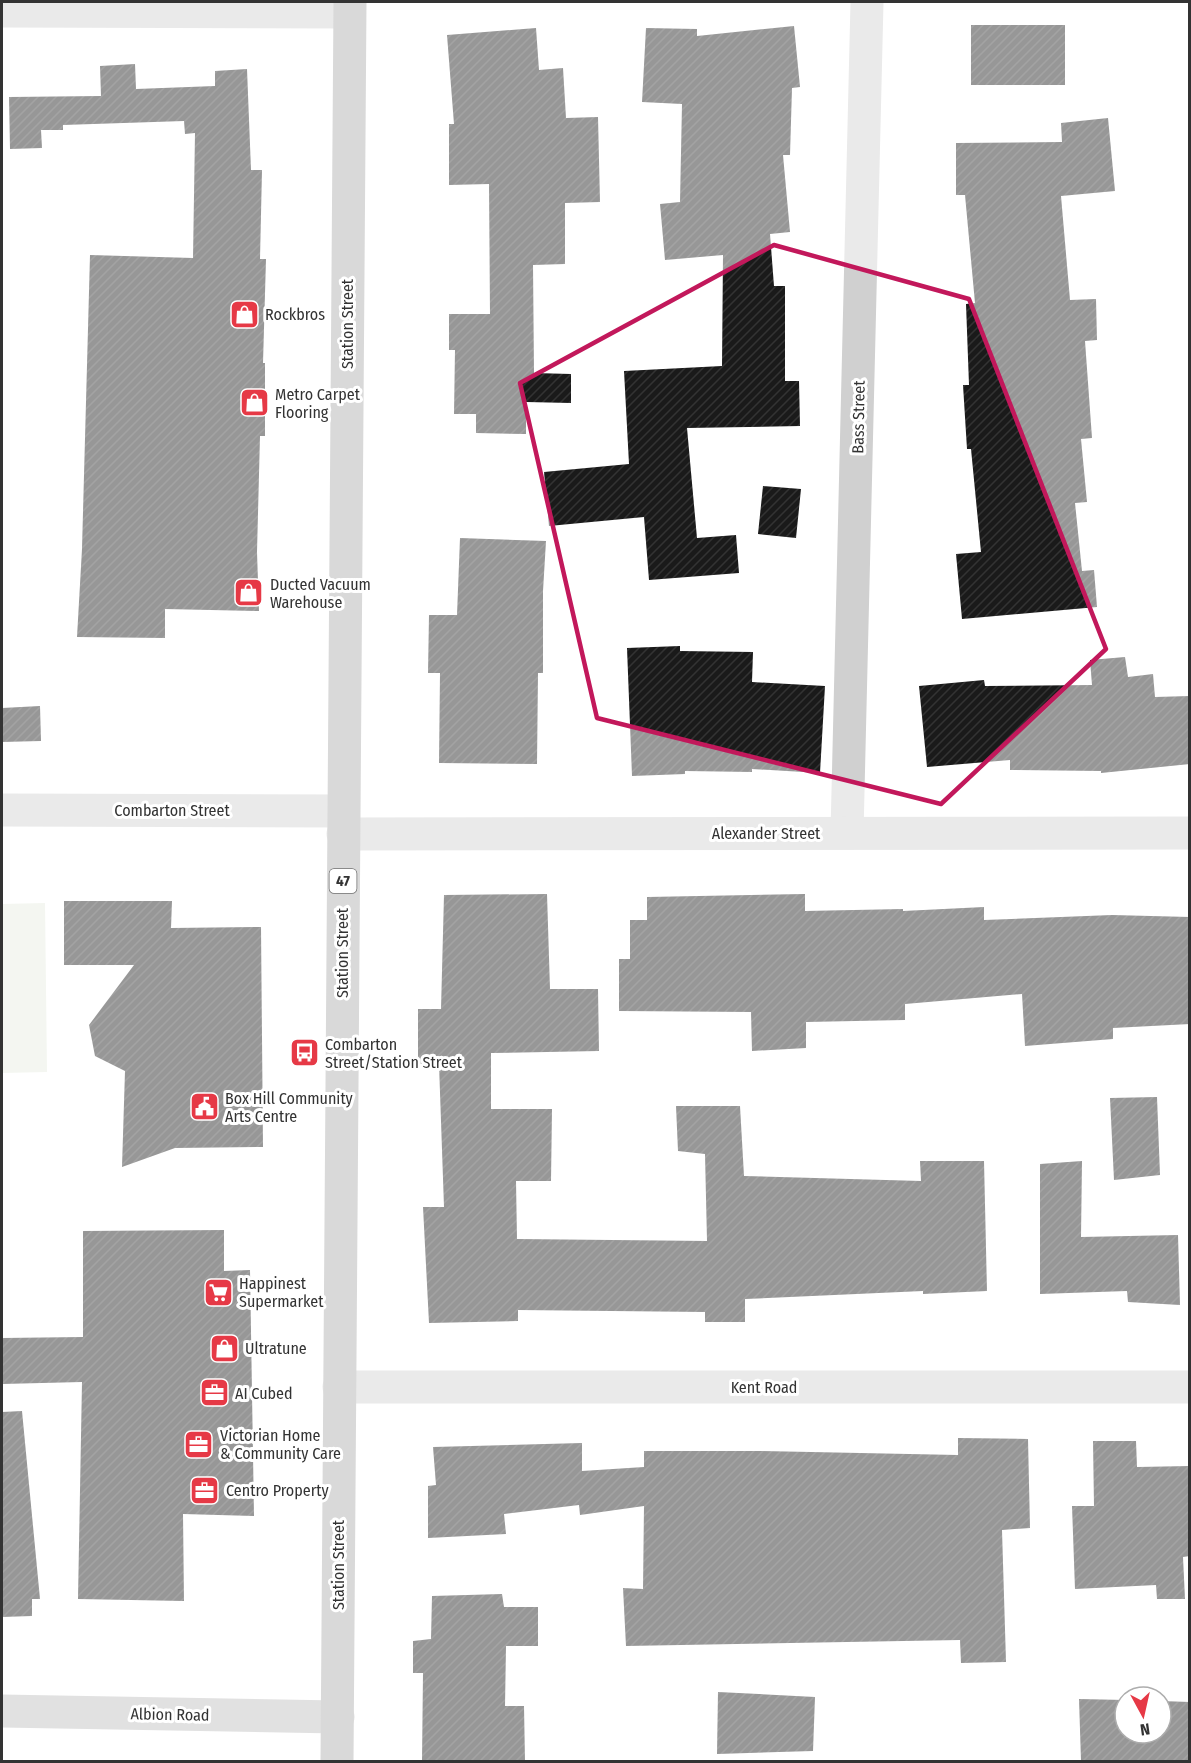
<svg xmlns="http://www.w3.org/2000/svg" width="1191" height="1763" viewBox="0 0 1191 1763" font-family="'Fira Sans Condensed',sans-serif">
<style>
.green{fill:#e6ecdf}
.building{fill:url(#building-hatch)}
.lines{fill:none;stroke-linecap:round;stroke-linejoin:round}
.street{stroke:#d0d0d0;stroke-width:33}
.secondary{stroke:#bdbdbd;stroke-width:33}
.primary{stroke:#ababab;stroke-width:33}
.marked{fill:none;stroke:#c2185b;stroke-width:4.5;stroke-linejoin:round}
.labels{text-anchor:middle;stroke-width:6;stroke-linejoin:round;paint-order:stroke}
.shield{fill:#fff;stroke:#707070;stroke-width:1.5}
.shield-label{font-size:15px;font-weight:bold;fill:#333}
.poi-label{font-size:16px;fill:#333;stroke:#fff;text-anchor:start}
.street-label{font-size:16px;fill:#333;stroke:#fff}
</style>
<defs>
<pattern id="building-hatch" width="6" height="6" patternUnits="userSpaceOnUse" patternTransform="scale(1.5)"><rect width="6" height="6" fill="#1a1a1a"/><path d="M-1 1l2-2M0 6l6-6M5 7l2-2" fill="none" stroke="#333"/></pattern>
</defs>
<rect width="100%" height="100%" fill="#fff"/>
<path class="green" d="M45 903 47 1072 2 1073V904Z"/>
<g class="building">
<rect x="971" y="25" width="94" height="60"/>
<path d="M794 26 800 87 792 88 790 155H783L790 232 770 234 774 286H785V381H799L800 426 687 428 697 538 736 535 739 573 649 580 644 517 549 526 544 472 629 464 624 371 722 366 723 255 665 260 660 204 680 202 682 104 642 102 646 28 697 29V36Z"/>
<path d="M536 28 539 70 563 68 566 118 598 117 600 202 565 203V264L533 265 534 373 571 374V403L526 402V434L476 433V414H454L455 350H449V314H490L489 184 449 185V124H454L447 35Z"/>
<path d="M135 64 136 89 215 86V71L247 69 251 170H262L260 259H266L263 363H265V436H260L257 552 259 611 165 609V638L77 637 82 549 90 255 193 258 195 133 185 134 184 121 63 125V130H41L42 148 10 149 9 97 101 96 100 66Z"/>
<path d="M1108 118 1115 191 1061 196 1070 300 1096 299 1097 340 1085 341 1092 438 1081 439 1087 502 1075 503 1082 571 1094 570 1097 607 962 619 956 554 981 552 971 449H967L963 385H969L966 304 975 303 965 195H956V143L1062 142 1061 123Z"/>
<path d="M763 486 801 489 796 538 758 534Z"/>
<path d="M460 538 546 541 543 591V673H538L537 764 439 763 440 673H428L429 615H457Z"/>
<path d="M680 646V651L753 652 752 682 825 686 820 773 752 769V772L685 771V774L632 776 627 648Z"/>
<path d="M1125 657 1128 677 1153 674 1155 697 1190 696V764L1101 773V771L1010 770V760L927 767 919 686 984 680 985 686 1092 685 1090 660Z"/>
<path d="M40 706 41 741 2 742V708Z"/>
<path d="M547 894 550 989H598L599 1051 491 1053V1109H552L551 1181H516L517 1239 707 1241 705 1154 678 1151 676 1106H740L744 1176 921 1181 920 1161H984L987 1291 923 1294V1291L745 1299V1322H705V1312L518 1310V1321L429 1323 423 1207H444L439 1064H418V1009H441L444 895Z"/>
<path d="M805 894V911L903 909V911L984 907V920L1112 915 1190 917V1024L1113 1028V1039L1025 1046 1022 994 905 1004V1020L806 1022V1048L752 1051 751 1012 619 1011V959H630V920H647V897Z"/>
<path d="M64 901H172L171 928 261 927 263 1147 175 1148 122 1167 125 1071 95 1056 89 1025 134 965H64Z"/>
<path d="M1157 1097 1160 1175 1114 1180 1110 1098Z"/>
<path d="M1082 1161 1081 1237 1178 1235 1180 1305 1128 1302 1127 1291 1040 1294V1164Z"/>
<path d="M224 1230V1271L250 1270 254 1516 183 1514 184 1601 78 1599 82 1382 2 1384V1338L83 1337V1231Z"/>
<path d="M22 1411 40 1599H32V1616L2 1617V1412Z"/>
<path d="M958 1438 1028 1439 1030 1528 1002 1530 1006 1662 961 1663 960 1640 626 1646 623 1588 643 1589 644 1506 580 1515 579 1505 504 1514 506 1534 428 1538V1486L436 1485 433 1447 582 1443V1471L644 1467V1451H759L958 1455Z"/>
<path d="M1093 1441H1136L1137 1467 1190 1466V1556L1183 1557 1185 1599H1157L1156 1585 1075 1589 1072 1506H1094Z"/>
<path d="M502 1594 504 1607H538V1646H506L505 1706H524L525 1761H422L423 1673H413V1641L431 1639 432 1596Z"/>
<path d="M718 1692 815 1697 813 1751 717 1754Z"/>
<path d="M1079 1699 1125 1700V1733H1161V1701L1190 1702V1761H1081Z"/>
</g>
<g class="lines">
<g class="street">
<path d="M2 11 349 12"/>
<path d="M2 810 343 811"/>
<path d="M847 833 867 2"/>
<path d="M343 834 1190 833"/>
<path d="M339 1387H1190"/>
</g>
<path class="secondary" d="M2 1711 338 1717"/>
<path class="primary" d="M337 1762 350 2"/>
</g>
<path d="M0 0H1191V1763H0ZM774 245 969 299 1106 649 941 804 597 718 520 383Z" fill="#fff" fill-opacity=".55" fill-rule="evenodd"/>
<path class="marked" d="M774 245 969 299 1106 649 941 804 597 718 520 383Z"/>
<defs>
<symbol id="shop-square" viewBox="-11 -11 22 22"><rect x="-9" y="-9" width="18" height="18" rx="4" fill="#e63946" stroke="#fff"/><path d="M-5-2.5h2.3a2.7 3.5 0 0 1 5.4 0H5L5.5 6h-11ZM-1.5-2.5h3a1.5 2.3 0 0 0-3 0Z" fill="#fff"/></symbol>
<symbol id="bus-square" viewBox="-11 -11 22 22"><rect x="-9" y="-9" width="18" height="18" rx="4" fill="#e63946" stroke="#fff"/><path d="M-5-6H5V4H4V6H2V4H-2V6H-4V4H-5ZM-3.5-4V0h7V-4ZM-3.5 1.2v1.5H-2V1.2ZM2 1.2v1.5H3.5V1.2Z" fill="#fff"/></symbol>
<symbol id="civic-square" viewBox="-11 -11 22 22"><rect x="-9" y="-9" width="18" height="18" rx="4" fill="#e63946" stroke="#fff"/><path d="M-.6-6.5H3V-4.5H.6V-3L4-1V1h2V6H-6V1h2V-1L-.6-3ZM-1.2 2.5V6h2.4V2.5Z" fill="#fff"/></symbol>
<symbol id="supermarket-square" viewBox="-11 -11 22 22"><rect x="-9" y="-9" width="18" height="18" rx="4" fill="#e63946" stroke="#fff"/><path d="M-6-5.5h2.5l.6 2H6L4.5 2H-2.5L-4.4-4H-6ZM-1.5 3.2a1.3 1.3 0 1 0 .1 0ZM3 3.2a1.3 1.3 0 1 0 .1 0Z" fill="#fff"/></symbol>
<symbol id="office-square" viewBox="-11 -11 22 22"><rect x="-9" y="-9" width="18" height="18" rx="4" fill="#e63946" stroke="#fff"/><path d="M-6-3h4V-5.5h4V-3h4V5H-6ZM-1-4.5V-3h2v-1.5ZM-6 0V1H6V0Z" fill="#fff"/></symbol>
</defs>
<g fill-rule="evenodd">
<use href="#shop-square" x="228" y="298" width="33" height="33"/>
<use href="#shop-square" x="238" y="386" width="33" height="33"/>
<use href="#shop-square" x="232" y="576" width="33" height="33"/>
<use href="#bus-square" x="288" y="1036" width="33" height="33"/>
<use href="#civic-square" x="188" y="1090" width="33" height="33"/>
<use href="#supermarket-square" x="202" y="1276" width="33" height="33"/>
<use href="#shop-square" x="208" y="1332" width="33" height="33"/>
<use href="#office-square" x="198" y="1376" width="33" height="33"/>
<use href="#office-square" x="182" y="1428" width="33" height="33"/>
<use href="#office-square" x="188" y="1474" width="33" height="33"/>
</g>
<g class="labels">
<rect class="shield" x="329.5" y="869" width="27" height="24" rx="4.5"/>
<g class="shield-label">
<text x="343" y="886">47</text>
</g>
<g class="poi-label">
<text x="265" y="320">Rockbros</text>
<text x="275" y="400">Metro Carpet<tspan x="275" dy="18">Flooring</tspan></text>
<text x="270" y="590">Ducted Vacuum<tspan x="270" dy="18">Warehouse</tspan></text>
<text x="325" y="1050">Combarton<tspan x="325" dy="18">Street/Station Street</tspan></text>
<text x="225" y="1104">Box Hill Community<tspan x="225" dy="18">Arts Centre</tspan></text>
<text x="239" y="1289">Happinest<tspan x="239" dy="18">Supermarket</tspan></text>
<text x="245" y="1354">Ultratune</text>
<text x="235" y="1399">AI Cubed</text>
<text x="220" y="1441">Victorian Home<tspan x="220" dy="18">&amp; Community Care</tspan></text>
<text x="226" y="1496">Centro Property</text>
</g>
<g class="street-label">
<text transform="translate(347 324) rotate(-90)" y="6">Station Street</text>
<text transform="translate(858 417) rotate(-89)" y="6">Bass Street</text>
<text x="172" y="816">Combarton Street</text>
<text x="766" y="839">Alexander Street</text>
<text transform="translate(342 953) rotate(-90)" y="6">Station Street</text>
<text x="764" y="1393">Kent Road</text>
<text transform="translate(338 1565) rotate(-90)" y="6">Station Street</text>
<text transform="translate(170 1714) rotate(1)" y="6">Albion Road</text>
</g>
</g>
<rect width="1191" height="1763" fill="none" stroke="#333333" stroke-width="6"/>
<g transform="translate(1143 1715) rotate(172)"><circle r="28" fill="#ffffff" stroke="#adadad" stroke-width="1.5"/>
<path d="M0-4.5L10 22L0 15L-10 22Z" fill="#e63946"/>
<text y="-9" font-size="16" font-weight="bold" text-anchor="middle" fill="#333333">N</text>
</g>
</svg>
